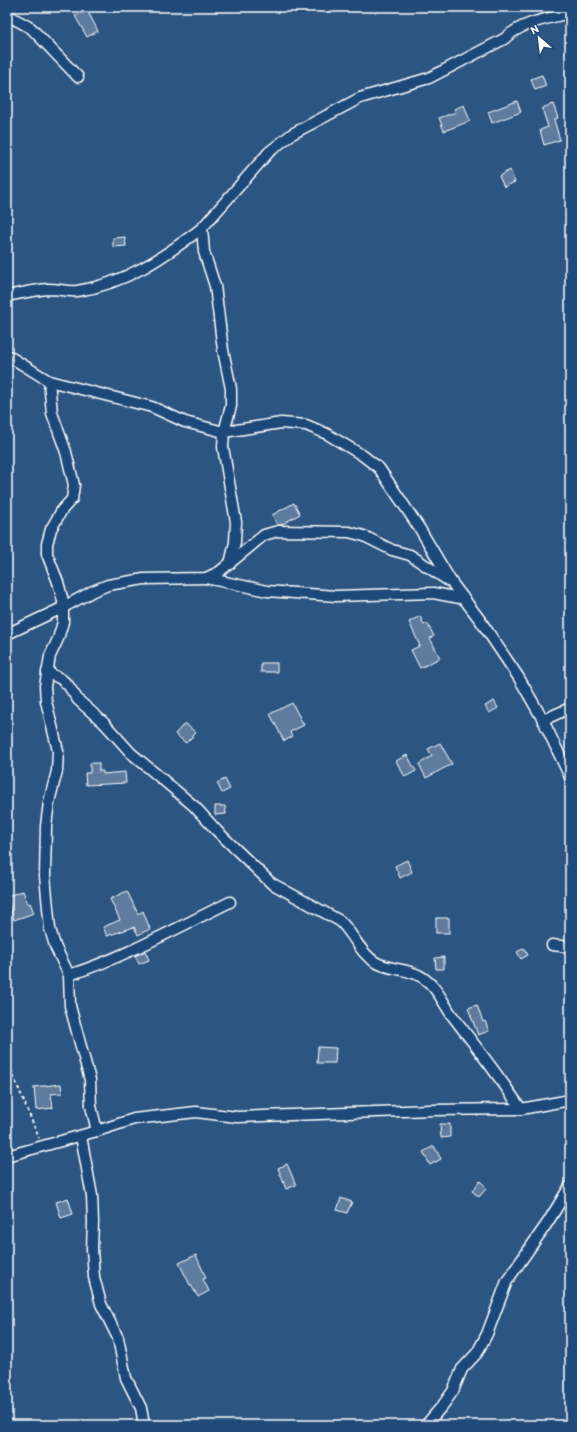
<svg xmlns="http://www.w3.org/2000/svg" width="577" height="1432" viewBox="0 0 577 1432" font-family="Itim,sans-serif">
<style>
.building{fill:#5e7c9f;stroke:#fff}
.lines{fill:none;stroke-linecap:round;stroke-linejoin:round}
.minor-casing{stroke:#fff;stroke-width:13}
.path{stroke:#fff;stroke-width:2;stroke-dasharray:3 3;stroke-linecap:butt}
.minor{stroke:#1f4a7a;stroke-width:10}
</style>
<rect width="100%" height="100%" fill="#2c5582"/>
<filter id="ink" filterUnits="userSpaceOnUse"><feTurbulence type="fractalNoise" baseFrequency=".025" numOctaves="2"/><feDisplacementMap in="SourceGraphic" scale="8" xChannelSelector="R" yChannelSelector="G"/><feConvolveMatrix kernelMatrix="1 2 1 2 8 2 1 2 1" color-interpolation-filters="sRGB"/></filter>
<g filter="url(#ink)">
<g class="building">
<path d="M87 10 98 31 87 37 75 16Z"/>
<path d="M542 75 546 86 535 90 531 79Z"/>
<path d="M517 101 521 112 492 123 488 112Z"/>
<path d="M553 104 558 118 554 120 560 140 544 145 540 130 548 127 542 108Z"/>
<path d="M464 105 470 121 444 131 439 118 456 112 454 109Z"/>
<path d="M510 170 515 182 504 187 499 176Z"/>
<path d="M125 237 126 246 113 247V238Z"/>
<path d="M294 503 300 514 281 525H277L272 515Z"/>
<path d="M420 616 424 625 427 623 434 636 430 638 440 658 420 668 411 650 420 646 409 622Z"/>
<rect x="261" y="663" width="16" height="9"/>
<path d="M494 701 498 708 489 713 485 706Z"/>
<path d="M292 703 304 725 290 732 292 737 284 741 270 714Z"/>
<path d="M185 723 196 733 186 743 175 734Z"/>
<path d="M440 743 452 764 426 778 419 764 432 756 428 749Z"/>
<path d="M407 755 416 771 405 777 396 761Z"/>
<path d="M90 763H99V771H103V774L125 772 126 783 86 785 85 773H90Z"/>
<path d="M225 779 230 789 222 793 217 783Z"/>
<path d="M215 806H225L226 814 215 815Z"/>
<path d="M407 860 412 872 400 878 395 866Z"/>
<path d="M23 891 28 904 30 903 34 913 14 920 7 896Z"/>
<path d="M127 891 138 914 143 911 150 929 138 935 134 927 107 936 103 927 120 920 110 899Z"/>
<rect x="436" y="918" width="13" height="15"/>
<path d="M524 948 528 955 521 959 517 952Z"/>
<path d="M145 951 149 960 139 964 135 956Z"/>
<path d="M444 957V969H436L435 958Z"/>
<path d="M477 1005 483 1022 485 1021 489 1031 478 1035 468 1008Z"/>
<path d="M318 1047 336 1048 335 1063H317Z"/>
<path d="M61 1084 62 1093 51 1094 53 1108 36 1110 34 1087Z"/>
<path d="M440 1124H450V1137L441 1138Z"/>
<path d="M434 1146 441 1159 430 1165 423 1152Z"/>
<path d="M287 1164 296 1185 286 1189 278 1168Z"/>
<path d="M480 1181 487 1188 479 1197 472 1191Z"/>
<path d="M68 1198 73 1214 61 1218 56 1202Z"/>
<path d="M341 1198 352 1202 347 1213 337 1210Z"/>
<path d="M196 1255 206 1278 203 1279 209 1291 198 1297 191 1285H190L179 1263Z"/>
</g>
<g class="lines">
<defs>
<g id="minor">
<path d="M7 15 31 28 78 77"/>
<path d="M7 296C21 293 35 290 49 289 59 289 68 292 77 291 125 284 164 257 202 228"/>
<path d="M7 355 49 381 152 407 185 422 224 432 281 423 306 425 327 434 362 455 379 468 420 529 452 583 480 620 519 678 543 720 570 777"/>
<path d="M49 381 52 413 66 452 74 485 72 499 62 510 51 529 47 544V554L58 582 63 601V622L58 639 50 656 45 686 46 701 58 751 57 771 49 802 46 826 45 876 50 929 55 946 69 975 70 1006 90 1080 91 1106 97 1131"/>
<path d="M230 564 235 542 236 522 223 447 224 432 231 406V389L223 350 215 286 204 252 202 228 269 152 292 134 360 98 429 78 504 39C522 22 546 19 570 13"/>
<path d="M206 578 267 591 336 596 433 593 465 599"/>
<path d="M7 634 62 608 93 591 108 585 144 579 206 578 219 572 264 535 278 531 349 532 364 536 392 550 410 555 449 581"/>
<path d="M47 672 61 679 68 685 78 700 104 723 131 753 194 806 217 831 271 883 340 921C353 933 359 952 375 962 391 971 412 968 426 980 437 988 443 1002 451 1014 475 1045 499 1076 521 1109"/>
<path d="M543 720 570 708"/>
<path d="M552 945 570 947"/>
<path d="M69 975C125 957 177 928 230 902"/>
<path d="M81 1136 92 1196 93 1222 92 1249 94 1277 101 1304 118 1338 126 1378 141 1408 144 1425"/>
<path d="M7 1156 97 1131 134 1119 196 1112 237 1117 432 1110 521 1109 570 1100"/>
<path d="M426 1425 443 1405 453 1391 462 1369 477 1353 487 1334 507 1281 548 1222 570 1186"/>
</g>
</defs>
<use href="#minor" class="minor-casing"/>
<path class="path" d="M7 1053 11 1070 39 1138"/>
<use href="#minor" class="minor"/>
</g>
</g>
<rect width="577" height="1432" fill="none" stroke="#1f4a7a" stroke-width="24"/>
<rect x="12" y="12" width="553" height="1408" fill="none" stroke="#fff" stroke-width="1.5" filter="url(#ink)"/>
<g transform="translate(539 38) rotate(332)" stroke="#1f4a7a" stroke-width="3" paint-order="stroke">
<path d="M0-3L7 15L0 10L-7 15Z" fill="#ffffff"/>
<text y="-6" font-size="11" font-weight="bold" text-anchor="middle" fill="#ffffff">N</text>
</g>
</svg>
